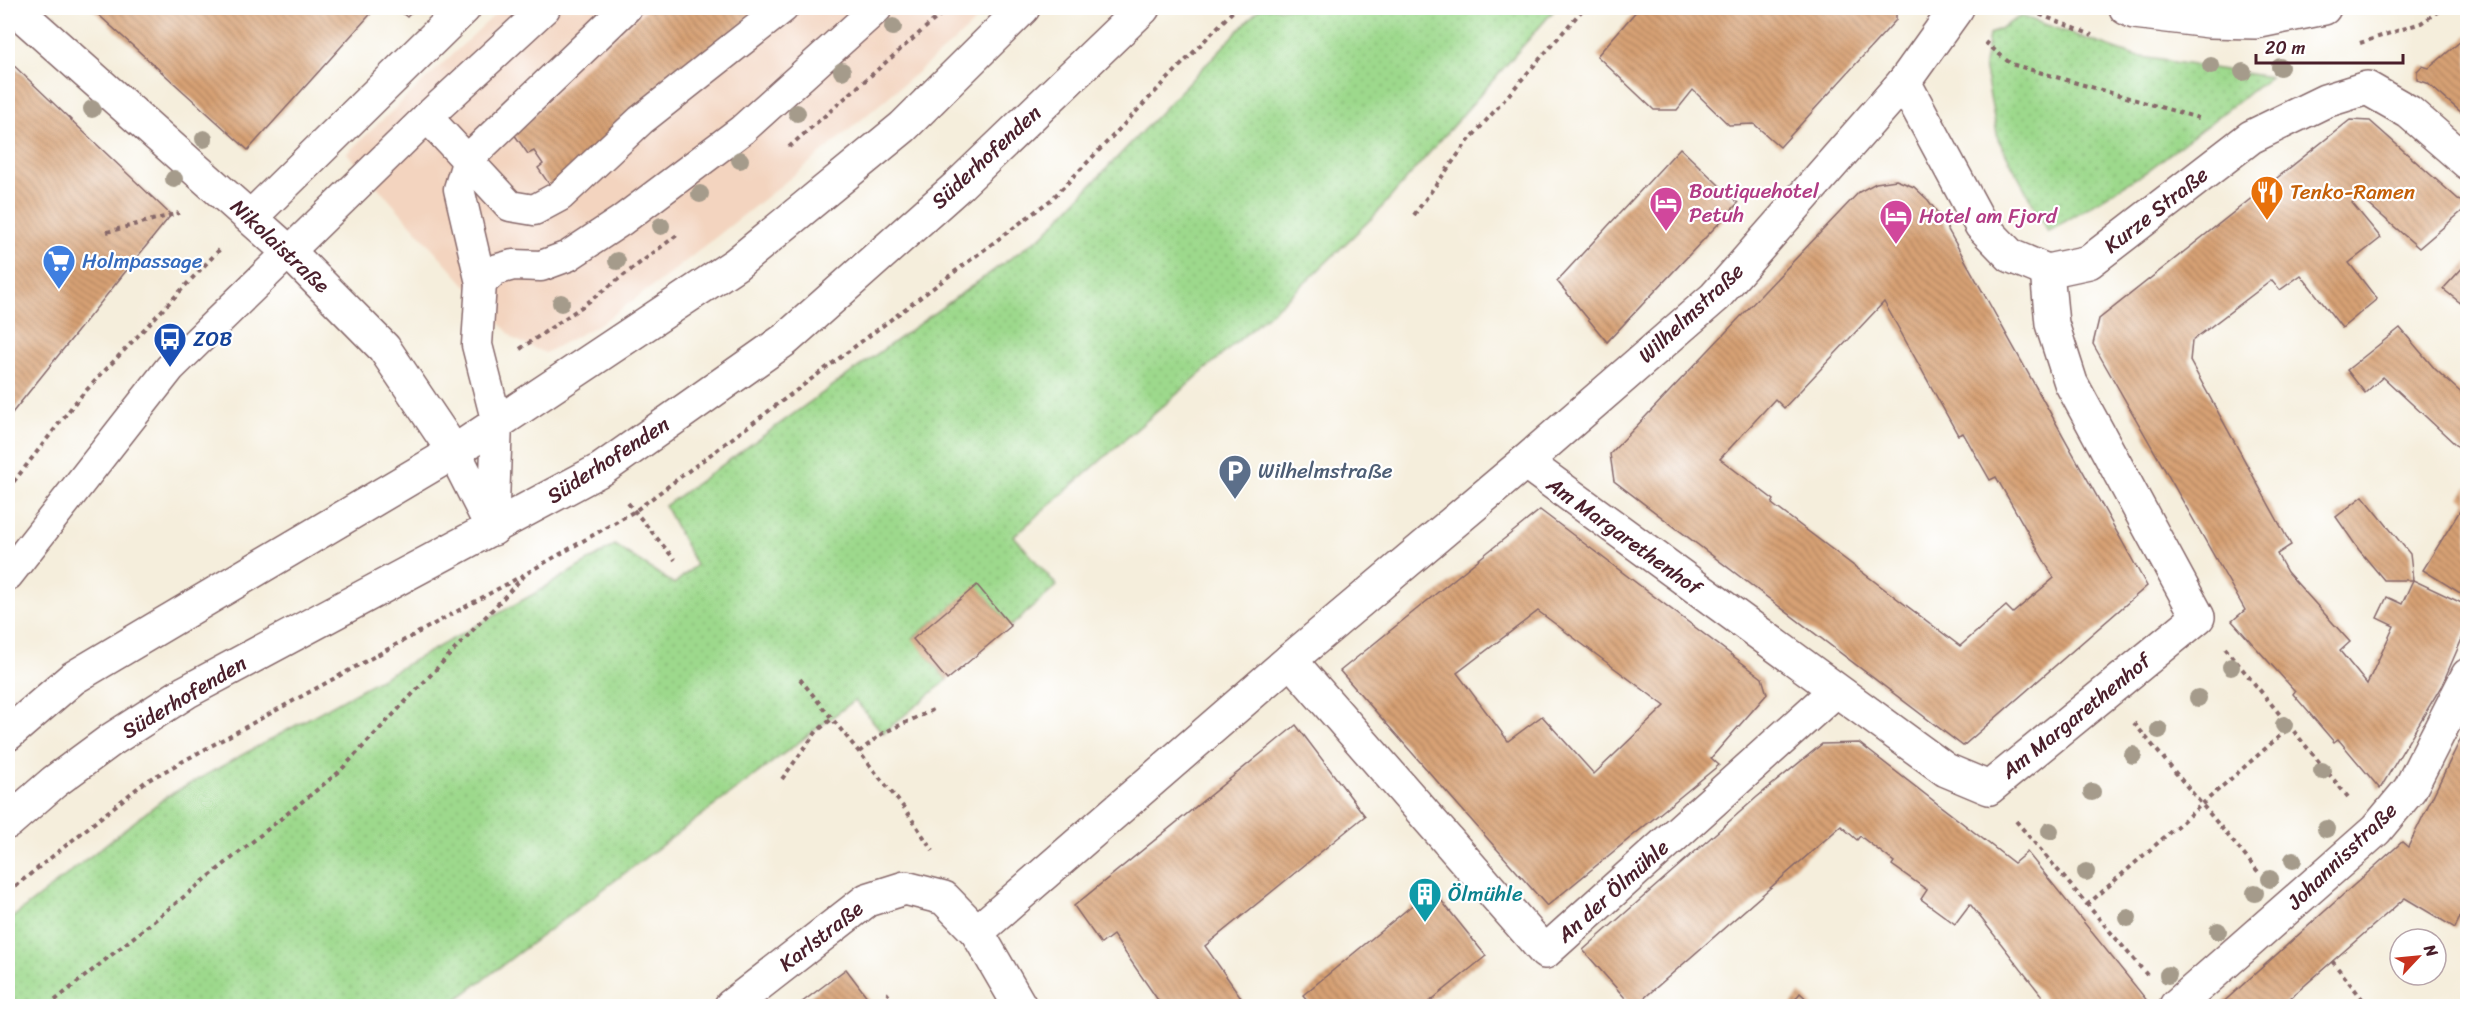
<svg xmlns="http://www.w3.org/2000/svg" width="2475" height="1014" viewBox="0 0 2475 1014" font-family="Sriracha,sans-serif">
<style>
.built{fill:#f3d4bf}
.grass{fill:url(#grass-dots);stroke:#747c5c;stroke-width:1.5}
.building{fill:url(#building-back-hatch);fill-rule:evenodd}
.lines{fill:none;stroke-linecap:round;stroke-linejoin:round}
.lane-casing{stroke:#866769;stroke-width:33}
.street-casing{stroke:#866769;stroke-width:36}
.secondary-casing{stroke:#866769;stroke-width:36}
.path{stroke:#866769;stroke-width:4;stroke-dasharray:4.5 4.5;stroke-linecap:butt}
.lane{stroke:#fff;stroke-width:30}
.street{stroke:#fff;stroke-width:33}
.secondary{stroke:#fff;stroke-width:33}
.tree{fill:#a59b8b}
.labels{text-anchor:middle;stroke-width:4.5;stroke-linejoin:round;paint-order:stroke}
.street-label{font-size:21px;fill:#4a1f2b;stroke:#fff}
.hotel-label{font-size:21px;fill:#b23c85;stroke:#fff;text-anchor:start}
.food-label{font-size:21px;fill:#c56008;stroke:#fff;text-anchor:start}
.shop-label{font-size:21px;fill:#366cbe;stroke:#fff;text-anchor:start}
.transit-label{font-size:21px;fill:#164399;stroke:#fff;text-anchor:start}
.service-label{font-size:21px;fill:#4e5e75;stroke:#fff;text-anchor:start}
.culture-label{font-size:21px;fill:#0d838f;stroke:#fff;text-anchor:start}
</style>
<defs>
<pattern id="grass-dots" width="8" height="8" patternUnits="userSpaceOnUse" patternTransform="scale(1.5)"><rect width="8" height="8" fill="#9dd98c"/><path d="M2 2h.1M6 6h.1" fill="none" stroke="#89ba79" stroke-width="1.8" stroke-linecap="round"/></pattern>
<pattern id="building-back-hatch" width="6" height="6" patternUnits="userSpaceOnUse" patternTransform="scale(1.5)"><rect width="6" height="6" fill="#d7a174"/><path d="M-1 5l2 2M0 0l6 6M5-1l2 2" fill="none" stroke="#b0835f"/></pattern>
</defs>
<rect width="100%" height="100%" fill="#fff"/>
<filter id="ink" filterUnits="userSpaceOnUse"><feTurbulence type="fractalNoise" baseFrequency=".0167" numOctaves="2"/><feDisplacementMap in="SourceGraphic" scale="12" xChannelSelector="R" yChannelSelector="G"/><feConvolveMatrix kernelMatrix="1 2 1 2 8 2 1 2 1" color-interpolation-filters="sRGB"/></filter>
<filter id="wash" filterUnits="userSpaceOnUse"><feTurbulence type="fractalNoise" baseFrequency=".008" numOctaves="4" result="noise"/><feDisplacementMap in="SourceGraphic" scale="24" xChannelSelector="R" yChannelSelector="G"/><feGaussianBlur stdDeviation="1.35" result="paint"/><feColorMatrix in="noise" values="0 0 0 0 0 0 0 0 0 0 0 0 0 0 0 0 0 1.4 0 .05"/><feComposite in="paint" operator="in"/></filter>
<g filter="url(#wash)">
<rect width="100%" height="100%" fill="#f5eedc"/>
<path class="built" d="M502 8H990L958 38 823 152 667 276 603 322 545 353 514 339 347 153Z"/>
<g class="grass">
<path d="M1260 8H1556L1375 215 1308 280 1014 536 1057 586 1011 626 977 586 913 638 947 680 883 733 855 700 448 1006H8V921L166 797 532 595 615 545 674 584 696 565 665 506 1043 235Z"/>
<path d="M2021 16 2135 56 2270 77 2146 172 2048 232 1998 139 1984 65 1989 35Z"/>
</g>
<g id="blocks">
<g class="building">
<path d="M91 8H376L248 150Z"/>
<path d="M396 8H416L407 17Z"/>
<path d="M648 8H772L553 190 538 168 543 164 534 151 528 154 514 134Z"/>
<path d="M1639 8H1896V20L1780 147 1754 124 1729 125 1693 90 1677 110H1654L1597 56Z"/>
<path d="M2468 35V118L2427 83 2417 80V71L2422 66 2429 68Z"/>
<path d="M8 60 171 215 8 418Z"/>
<path d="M2350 120 2370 121 2467 207 2419 248 2360 197 2352 203 2381 238 2349 263 2377 299 2342 328 2301 275 2280 290 2272 280 2192 341 2190 361 2291 545 2277 554 2287 572 2350 642 2340 651 2367 684 2394 626 2377 618 2387 597 2402 604 2413 580H2384L2359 550 2336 517 2363 496 2410 554 2413 580 2468 606V625L2442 685 2380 789 2338 739 2334 742 2293 694 2295 691 2232 621 2245 610 2093 344 2099 319Z"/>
<path d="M1680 148 1738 203 1607 342 1557 281Z"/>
<path d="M1896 180 1914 187 1928 200 1942 219 2147 586 1963 746 1614 481 1610 454 1859 192 1876 183ZM1884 302 1958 435 1963 433 1990 480 1996 477 2054 578 2013 613 2006 606 1960 646 1772 504 1774 500 1720 459 1775 399 1784 408Z"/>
<path d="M2468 262V309L2443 289Z"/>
<path d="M2400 328 2435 369 2468 399V456L2383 377 2365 393 2347 370Z"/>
<path d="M2468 486V598L2423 570 2466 501 2460 497Z"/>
<path d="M1540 510 1762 678 1767 694 1711 758 1719 765 1547 906 1340 671ZM1538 611 1665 706 1594 774 1542 716 1508 741 1457 673Z"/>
<path d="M977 585 1011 626 947 680 913 639Z"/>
<path d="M2468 724V900L2455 928 2405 898 2281 1006H2219L2402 842 2408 847Z"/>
<path d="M1296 725 1365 816 1205 946 1247 1006H1162L1113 935 1101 944 1074 906Z"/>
<path d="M1859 743 2014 863 2027 852 2149 1003 2145 1006H2038L2045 1000 1970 904 1955 924 1921 899 1927 890 1892 865 1894 862 1860 836 1857 840 1841 826 1635 1006H1632L1583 950 1757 797 1822 744Z"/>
<path d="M1432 889 1486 956 1424 1006H1312L1303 995Z"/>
<path d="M846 969 874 1006H797Z"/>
<path d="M1800 993 1814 1006H1790Z"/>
</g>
</g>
</g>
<g filter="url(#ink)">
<use href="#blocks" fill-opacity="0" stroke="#866769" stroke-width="1.5"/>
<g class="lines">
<defs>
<g id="lane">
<path d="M427 117 510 206 534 210 560 196 641 120 783 8"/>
<path d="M481 283 495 270 513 265 541 266 568 256 621 221 742 130 877 8"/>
<path d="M493 529 497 423 477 345 481 283 459 189 468 159 626 8"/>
<path d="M8 575 170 368 427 117 545 8"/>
</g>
<g id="street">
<path d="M14 8 290 253 384 348 454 452 493 529"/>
<path d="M1904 82 1981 225 2011 256 2047 271 2089 262 2251 137 2325 101 2367 88 2409 112 2468 163"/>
<path d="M251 217 464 8"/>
<path d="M1525 462 1946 770 1989 788 2198 617 2071 383 2052 324 2047 271"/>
<path d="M1290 660 1545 952 1835 691"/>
<path d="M977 932 1290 660 1525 462 1715 297 1904 82 1957 8"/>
<path d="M731 1006 867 900 905 888 944 898 977 932 1020 1006"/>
<path d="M2176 1006 2376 830 2410 789 2468 675"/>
</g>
<g id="secondary">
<path d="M2126 8 2134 12 2209 21 2255 22 2324 8"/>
<path d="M8 734 73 678 454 452 736 264 903 127 1023 8"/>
<path d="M8 822 54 782 111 740 186 692 602 469 786 339 959 185 1143 8"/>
</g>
</defs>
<use href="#lane" class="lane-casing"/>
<use href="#street" class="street-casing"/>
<use href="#secondary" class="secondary-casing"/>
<g class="path">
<path d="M2023 8 2092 35"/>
<path d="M1985 42 2011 64 2202 119"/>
<path d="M2360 43 2421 23 2443 8"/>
<path d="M789 147 948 8"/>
<path d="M1414 215 1465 145 1584 8"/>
<path d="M107 232 179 213"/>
<path d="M8 255 12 257"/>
<path d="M520 349 583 306 677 235"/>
<path d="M8 489 78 399 221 248"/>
<path d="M628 503 675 560"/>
<path d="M2225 648 2348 797"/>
<path d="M800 679 905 809 933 851"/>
<path d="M2134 723 2260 874"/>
<path d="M859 752 883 733 935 709"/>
<path d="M782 779 817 731 833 718"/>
<path d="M2016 821 2147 975"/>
<path d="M8 892 145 782 527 573 635 511 1052 199 1236 8"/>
<path d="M2087 905 2290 727"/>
<path d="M2332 961 2368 1006"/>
<path d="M48 1006 339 772 525 575"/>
<path d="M873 1006 889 993"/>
</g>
<use href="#lane" class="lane"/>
<use href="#street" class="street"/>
<use href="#secondary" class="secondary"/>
</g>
<g class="tree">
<circle cx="893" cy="27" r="9"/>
<circle cx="2211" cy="66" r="9"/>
<circle cx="2280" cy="67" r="9"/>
<circle cx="842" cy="71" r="9"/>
<circle cx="2243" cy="72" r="9"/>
<circle cx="92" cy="109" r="9"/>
<circle cx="797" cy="113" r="9"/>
<circle cx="204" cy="139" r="9"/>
<circle cx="740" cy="160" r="9"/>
<circle cx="174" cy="179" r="9"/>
<circle cx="700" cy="194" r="9"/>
<circle cx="661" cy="226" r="9"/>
<circle cx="617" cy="261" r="9"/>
<circle cx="561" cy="303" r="9"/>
<circle cx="2231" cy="667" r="9"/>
<circle cx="2198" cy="698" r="9"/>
<circle cx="2284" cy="725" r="9"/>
<circle cx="2159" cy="730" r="9"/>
<circle cx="2133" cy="755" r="9"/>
<circle cx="2322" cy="771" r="9"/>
<circle cx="2092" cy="792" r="9"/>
<circle cx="2326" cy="829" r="9"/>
<circle cx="2050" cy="831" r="9"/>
<circle cx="2293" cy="860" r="9"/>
<circle cx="2086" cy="872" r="9"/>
<circle cx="2270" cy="879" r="9"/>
<circle cx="2255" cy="893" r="9"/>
<circle cx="2128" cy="918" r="9"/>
<circle cx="2218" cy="931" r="9"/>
<circle cx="2168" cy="975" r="9"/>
</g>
</g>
<defs>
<symbol id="restaurant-pin" viewBox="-11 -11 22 30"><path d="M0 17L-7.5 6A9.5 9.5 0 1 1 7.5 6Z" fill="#e8710a" stroke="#fff"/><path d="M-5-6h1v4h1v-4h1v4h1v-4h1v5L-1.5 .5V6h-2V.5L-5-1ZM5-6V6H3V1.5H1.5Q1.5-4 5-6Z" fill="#fff"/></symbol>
<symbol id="hotel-pin" viewBox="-11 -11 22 30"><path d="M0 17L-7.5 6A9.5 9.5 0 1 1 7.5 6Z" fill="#d1479c" stroke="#fff"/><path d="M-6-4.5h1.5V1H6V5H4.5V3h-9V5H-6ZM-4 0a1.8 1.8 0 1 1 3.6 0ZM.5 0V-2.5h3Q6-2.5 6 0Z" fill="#fff"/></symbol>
<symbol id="supermarket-pin" viewBox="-11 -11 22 30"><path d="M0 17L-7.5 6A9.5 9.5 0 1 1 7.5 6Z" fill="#3f7fe0" stroke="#fff"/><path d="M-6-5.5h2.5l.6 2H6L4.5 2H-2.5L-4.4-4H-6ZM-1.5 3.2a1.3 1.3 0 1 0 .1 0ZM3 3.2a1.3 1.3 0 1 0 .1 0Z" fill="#fff"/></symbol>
<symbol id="bus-pin" viewBox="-11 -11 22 30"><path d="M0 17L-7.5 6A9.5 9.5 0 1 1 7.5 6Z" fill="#1a4fb4" stroke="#fff"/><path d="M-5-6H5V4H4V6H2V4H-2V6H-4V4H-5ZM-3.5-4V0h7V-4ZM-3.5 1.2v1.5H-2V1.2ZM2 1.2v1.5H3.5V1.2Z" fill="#fff"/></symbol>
<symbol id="parking-pin" viewBox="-11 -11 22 30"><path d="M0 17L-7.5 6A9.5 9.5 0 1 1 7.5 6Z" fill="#5c6f8a" stroke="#fff"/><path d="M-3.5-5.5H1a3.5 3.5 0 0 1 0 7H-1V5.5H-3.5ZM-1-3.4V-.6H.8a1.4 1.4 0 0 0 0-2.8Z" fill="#fff"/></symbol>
<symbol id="building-pin" viewBox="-11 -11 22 30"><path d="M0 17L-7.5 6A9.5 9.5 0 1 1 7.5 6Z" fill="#0f9aa8" stroke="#fff"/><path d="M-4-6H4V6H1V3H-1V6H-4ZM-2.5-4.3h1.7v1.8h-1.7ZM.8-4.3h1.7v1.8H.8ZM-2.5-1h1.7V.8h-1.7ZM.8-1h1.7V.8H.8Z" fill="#fff"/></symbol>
</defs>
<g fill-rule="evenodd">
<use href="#restaurant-pin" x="2248" y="173" width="38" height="52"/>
<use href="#hotel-pin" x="1647" y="184" width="38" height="52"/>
<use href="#hotel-pin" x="1877" y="197" width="38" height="52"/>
<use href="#supermarket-pin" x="40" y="242" width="38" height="52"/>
<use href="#bus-pin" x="151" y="320" width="38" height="52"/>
<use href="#parking-pin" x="1216" y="452" width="38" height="52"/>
<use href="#building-pin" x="1406" y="875" width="38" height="52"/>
</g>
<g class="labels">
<g class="street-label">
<text transform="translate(986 157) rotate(-43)" y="7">Süderhofenden</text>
<text transform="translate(2156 210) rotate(-38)" y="7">Kurze Straße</text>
<text transform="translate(280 246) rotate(43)" y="7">Nikolaistraße</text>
<text transform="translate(1691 313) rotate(-43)" y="7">Wilhelmstraße</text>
<text transform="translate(608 460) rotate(-33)" y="7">Süderhofenden</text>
<text transform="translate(1624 536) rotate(36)" y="7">Am Margarethenhof</text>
<text transform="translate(184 697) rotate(-31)" y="7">Süderhofenden</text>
<text transform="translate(2076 716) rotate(-39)" y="7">Am Margarethenhof</text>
<text transform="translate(2342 856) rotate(-44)" y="7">Johannisstraße</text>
<text transform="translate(1613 891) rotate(-42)" y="7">An der Ölmühle</text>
<text transform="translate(821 936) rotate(-38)" y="7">Karlstraße</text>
</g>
<g class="hotel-label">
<text x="1689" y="198">Boutiquehotel<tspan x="1689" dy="24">Petuh</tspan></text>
<text x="1919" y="223">Hotel am Fjord</text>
</g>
<g class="food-label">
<text x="2290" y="199">Tenko-Ramen</text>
</g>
<g class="shop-label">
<text x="82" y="268">Holmpassage</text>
</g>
<g class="transit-label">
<text x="193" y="346">ZOB</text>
</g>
<g class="service-label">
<text x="1258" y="478">Wilhelmstraße</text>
</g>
<g class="culture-label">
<text x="1448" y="901">Ölmühle</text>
</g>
</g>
<rect width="2475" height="1014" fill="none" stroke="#fff" stroke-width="30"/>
<g transform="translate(2418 957) rotate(64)"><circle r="28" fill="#ffffff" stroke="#b7a5aa" stroke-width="1.5"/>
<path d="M0-4.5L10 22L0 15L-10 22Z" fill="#c8321e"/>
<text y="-9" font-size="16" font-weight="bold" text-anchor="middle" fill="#4a1f2b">N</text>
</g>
<path d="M2256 54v9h147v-9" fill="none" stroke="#4a1f2b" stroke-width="3"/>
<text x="2265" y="54" font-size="18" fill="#4a1f2b" stroke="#ffffff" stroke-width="4.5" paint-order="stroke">20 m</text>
</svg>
